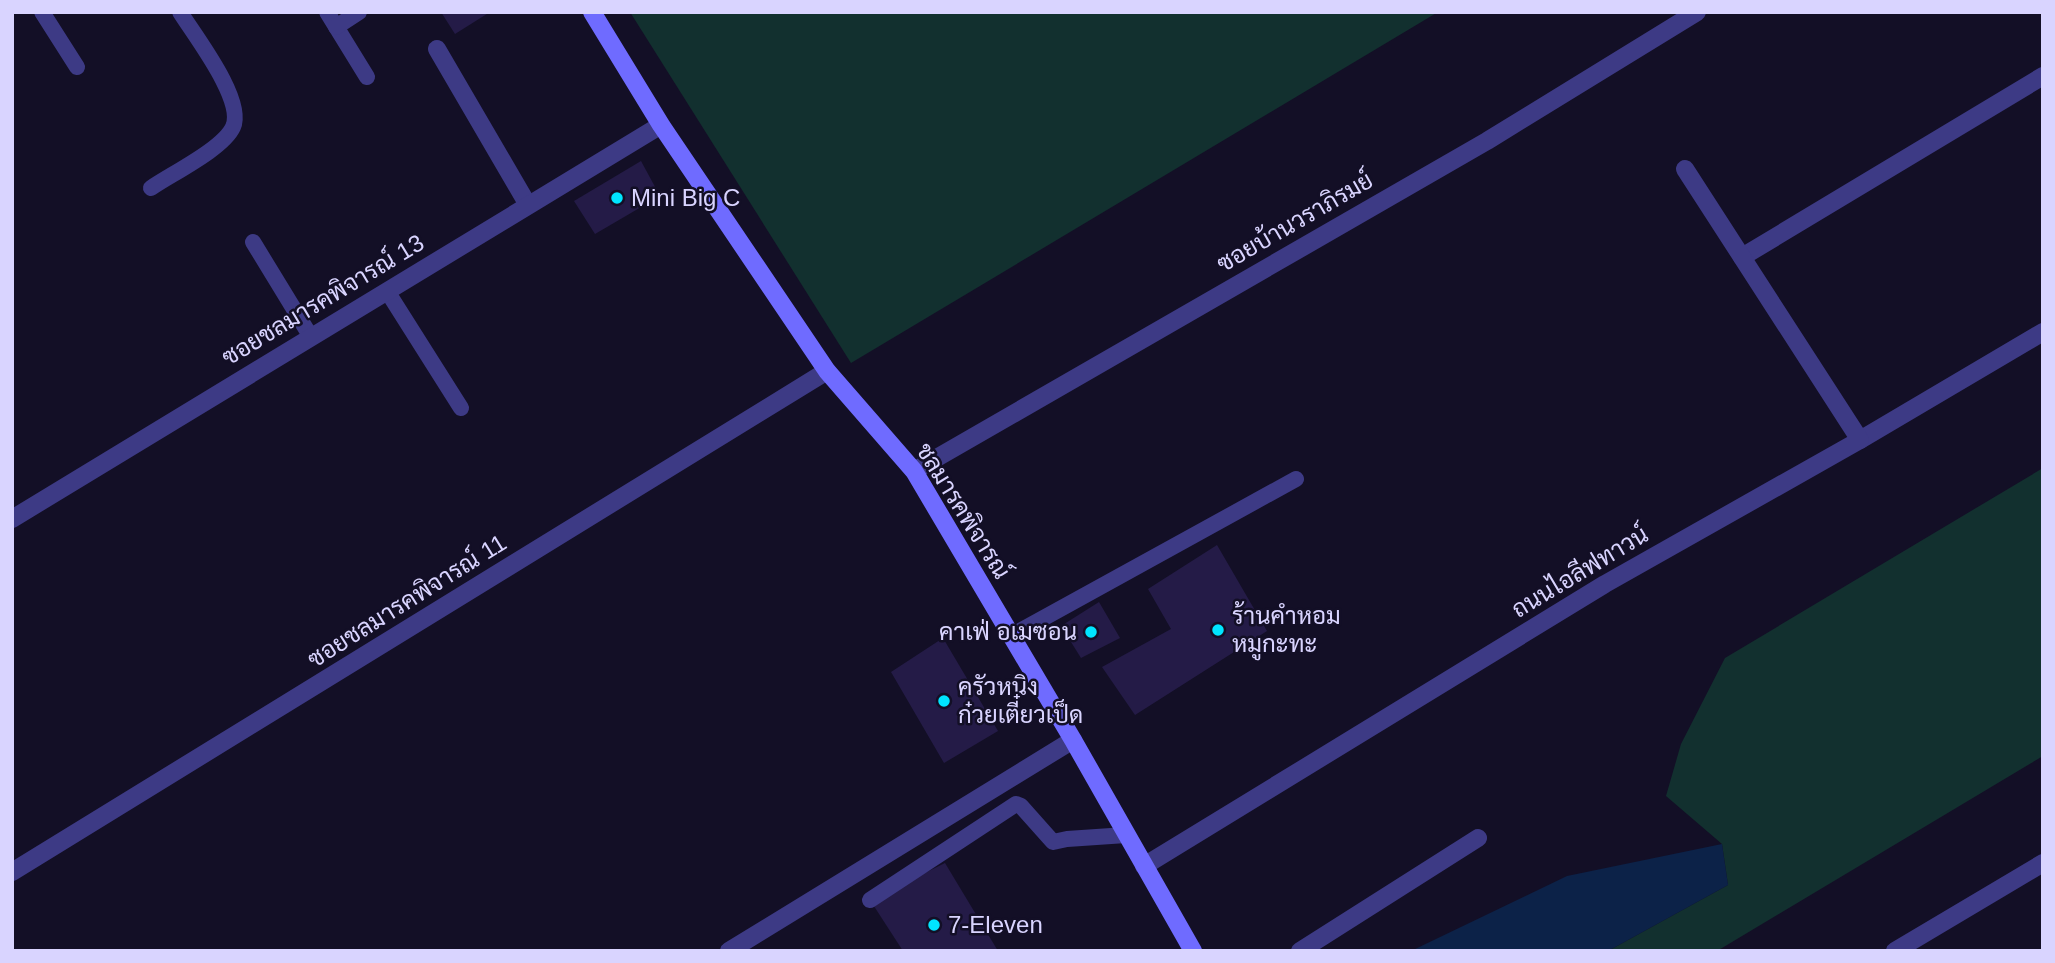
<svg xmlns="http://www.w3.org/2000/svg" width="2055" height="963" viewBox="0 0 2055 963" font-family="Arial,Sarabun,sans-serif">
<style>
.green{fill:#12302f}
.water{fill:#0c2248}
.building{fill:#241b47}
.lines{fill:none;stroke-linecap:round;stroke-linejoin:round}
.lane{stroke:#3d3a85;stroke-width:16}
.street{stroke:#3d3a85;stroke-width:18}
.secondary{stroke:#6f6bff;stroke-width:18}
.poi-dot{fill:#00e5ff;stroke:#130f26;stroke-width:2.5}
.labels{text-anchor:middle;stroke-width:5;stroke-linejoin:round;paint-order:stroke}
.poi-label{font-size:24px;fill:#d9d4ff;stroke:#130f26;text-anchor:start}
.street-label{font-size:24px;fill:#d9d4ff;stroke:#130f26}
</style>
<rect width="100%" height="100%" fill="#130f26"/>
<g class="green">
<path d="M630 12H1438L851 363Z"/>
<path d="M2043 468V756L1717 951H1608L1728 885 1722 844 1666 796 1681 744 1725 658Z"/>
</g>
<path class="water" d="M1722 844 1728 885 1608 951H1411L1567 876Z"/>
<g class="building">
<path d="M441 12H490L455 34Z"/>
<path d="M641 161 660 196 595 234 574 201Z"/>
<path d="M1217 545 1267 631 1135 715 1102 667 1171 629 1148 589Z"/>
<path d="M1099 602 1120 638 1081 658 1061 626Z"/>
<path d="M943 638 998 731 944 763 891 672Z"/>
<path d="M945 863 998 951H903L870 900Z"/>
</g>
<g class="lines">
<g class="lane">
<path d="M42 12 77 67"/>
<path d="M327 12 367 77"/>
<path d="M336 27 359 12"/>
<path d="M151 188C171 174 223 149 233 127 245 100 195 36 180 12"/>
<path d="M253 242 311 337"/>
<path d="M387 291 461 408"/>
<path d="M1011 636 1296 479"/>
<path d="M870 900 1016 804 1021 806 1053 842 1067 839 1126 835"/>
</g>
<g class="street">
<path d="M437 49 528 205"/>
<path d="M1742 257 2043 76"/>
<path d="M1860 440 2043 332"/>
<path d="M914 471 1487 141 1697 12"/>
<path d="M12 519 661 125"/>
<path d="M1144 866 1605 584 1860 440 1685 169"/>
<path d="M12 872 827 371"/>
<path d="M729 951 1073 740"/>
<path d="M1300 951 1478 838"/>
<path d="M1895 951 2043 863"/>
</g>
<path class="secondary" d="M592 12 661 125 827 371 914 471 1073 740 1193 951"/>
</g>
<g class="poi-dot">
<circle cx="617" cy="198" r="7"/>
<circle cx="1218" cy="630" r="7"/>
<circle cx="1091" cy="632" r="7"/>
<circle cx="944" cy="701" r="7"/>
<circle cx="934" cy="925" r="7"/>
</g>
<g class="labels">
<g class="poi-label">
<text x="631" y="206">Mini Big C</text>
<text x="1232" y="624">ร้านคำหอม<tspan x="1232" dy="28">หมูกะทะ</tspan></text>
<text x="1077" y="640" text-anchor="end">คาเฟ่ อเมซอน</text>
<text x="958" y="695">ครัวหนิง<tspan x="958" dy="28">ก๋วยเตี๋ยวเป็ด</tspan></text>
<text x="948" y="933">7-Eleven</text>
</g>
<g class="street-label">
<text transform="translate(1295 222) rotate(-30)" y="8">ซอยบ้านวราภิรมย์</text>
<text transform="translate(323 300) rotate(-31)" y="8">ซอยชลมารคพิจารณ์ 13</text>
<text transform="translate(963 511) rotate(58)" y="8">ชลมารคพิจารณ์</text>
<text transform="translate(1580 572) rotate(-31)" y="8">ถนนไอลีฟทาวน์</text>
<text transform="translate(407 601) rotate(-32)" y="8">ซอยชลมารคพิจารณ์ 11</text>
</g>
</g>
<rect width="2055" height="963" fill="none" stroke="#d9d4ff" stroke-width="28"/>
</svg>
